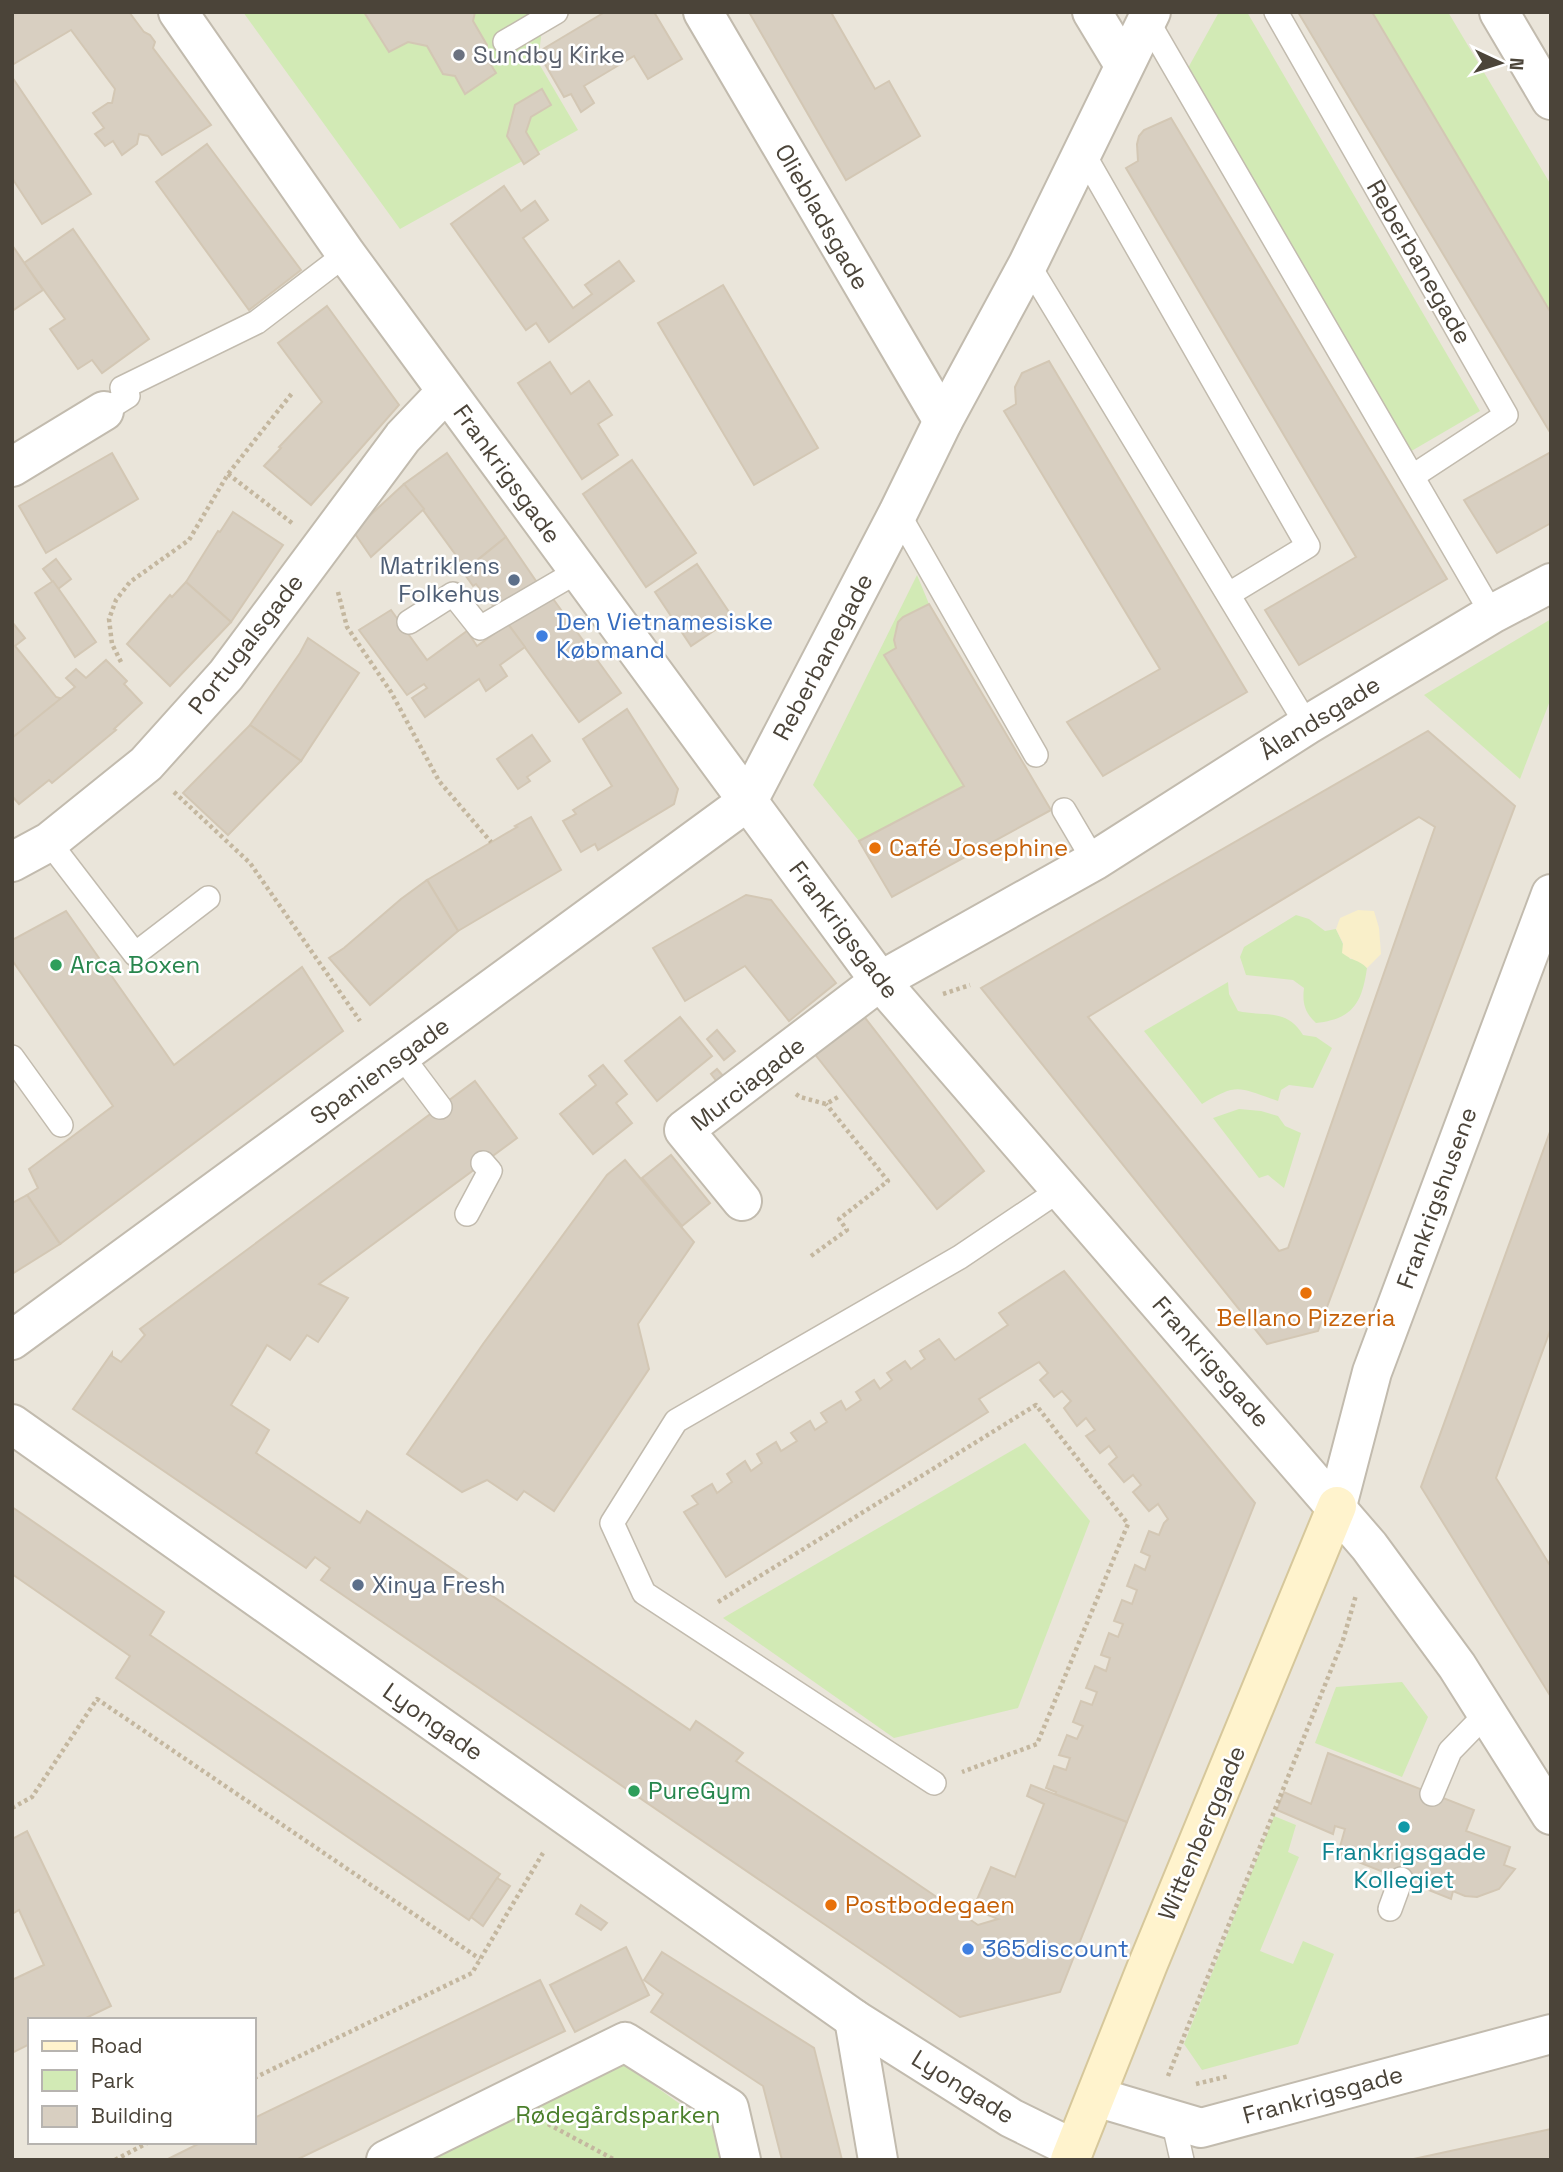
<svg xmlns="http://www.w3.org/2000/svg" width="1563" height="2172" viewBox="0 0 1563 2172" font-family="'Space Grotesk',sans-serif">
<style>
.residential{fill:#eae5da;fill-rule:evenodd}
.green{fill:#d2eab5}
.sand{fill:#f9efc9}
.building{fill:#d8cfc1;stroke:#d3c7b4;stroke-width:2;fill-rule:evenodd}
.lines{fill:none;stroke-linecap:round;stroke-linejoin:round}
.lane-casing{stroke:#c2bbae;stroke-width:26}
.street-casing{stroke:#c2bbae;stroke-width:42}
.secondary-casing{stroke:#d6c79b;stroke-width:42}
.path{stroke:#c4b79f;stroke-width:4.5;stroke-dasharray:3.5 3.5;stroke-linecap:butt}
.lane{stroke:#fff;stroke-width:23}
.street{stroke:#fff;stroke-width:38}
.secondary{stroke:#fff3cd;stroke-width:38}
.worship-dot{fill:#6b7280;stroke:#fff;stroke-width:2.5}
.service-dot{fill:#5c6f8a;stroke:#fff;stroke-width:2.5}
.shop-dot{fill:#3f7fe0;stroke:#fff;stroke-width:2.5}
.food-dot{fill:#e8710a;stroke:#fff;stroke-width:2.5}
.leisure-dot{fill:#2e9e5b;stroke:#fff;stroke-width:2.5}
.culture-dot{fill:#0f9aa8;stroke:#fff;stroke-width:2.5}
.labels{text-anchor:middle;stroke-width:5;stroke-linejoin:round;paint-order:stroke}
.worship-label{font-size:24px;fill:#5b616d;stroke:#fff;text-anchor:start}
.street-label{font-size:24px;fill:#4b4439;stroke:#fff}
.service-label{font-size:24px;fill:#4e5e75;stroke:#fff;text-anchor:end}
.shop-label{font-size:24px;fill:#366cbe;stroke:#fff;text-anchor:start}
.food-label{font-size:24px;fill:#c56008;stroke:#fff;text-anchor:start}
.leisure-label{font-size:24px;fill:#27864d;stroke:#fff;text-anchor:start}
.culture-label{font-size:24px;fill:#0d838f;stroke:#fff}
.park-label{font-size:24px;fill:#4a7f2a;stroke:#fff}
</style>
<rect width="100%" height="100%" fill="#f6f3ec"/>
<path class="residential" d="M38 12H1551V2160H12V27ZM30 2020H254V2142H30Z"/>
<g class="green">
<path d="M243 12H544L538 62 578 130 400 229Z"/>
<path d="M1219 12H1247L1480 411 1408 453 1188 68Z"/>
<path d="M1372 12H1448L1551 185V313Z"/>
<path d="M917 575 929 604C909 614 889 621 896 648L885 655 964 786 859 841 813 785Z"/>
<path d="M1551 619V698L1520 779 1424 695Z"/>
<path d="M1296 915 1309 919 1325 931 1336 929 1350 959 1360 960 1367 968C1362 1003 1353 1019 1316 1023 1305 1013 1302 1003 1304 988L1293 980 1246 975 1240 957 1244 947Z"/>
<path d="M1228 982 1229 994 1238 1011C1265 1017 1287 1008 1303 1035L1316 1037 1332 1048 1313 1088 1289 1085 1281 1090 1278 1101C1238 1088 1239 1082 1202 1104L1144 1031Z"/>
<path d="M1239 1109 1261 1111 1278 1116 1285 1126 1301 1133 1284 1188 1268 1175 1259 1178 1213 1118Z"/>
<path d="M1025 1443 1090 1521 1018 1708 894 1738 723 1618Z"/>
<path d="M1402 1682 1428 1717 1402 1777 1315 1743 1336 1687Z"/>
<path d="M1274 1816 1296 1825 1288 1852 1299 1857 1260 1951 1293 1964 1303 1941 1334 1954 1298 2044 1202 2070 1184 2044Z"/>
<path d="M623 2063 712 2127 720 2160H421Z"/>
</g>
<path class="sand" d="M1358 910 1374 911 1379 928 1381 954 1367 968C1359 960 1351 960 1342 953L1343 943 1336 929 1340 918Z"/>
<g class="building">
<path d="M12 12H129L144 32 150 35 155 42 153 48 211 125 162 155 148 136 139 134 137 144 122 155 113 141 105 146 95 134 104 128 93 113 108 103H112L115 89 71 30 12 65Z"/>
<path d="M364 12H475L473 21 487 45 486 57 496 73 465 94 455 76 443 74 427 46 408 42 389 52Z"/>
<path d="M605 12H654L682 59 648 79 634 56 584 86 594 103 581 112 571 94 564 97 538 52Z"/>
<path d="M749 12H835L832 14 875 89 889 81 920 136 846 180Z"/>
<path d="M1298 12H1372L1551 313V434Z"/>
<path d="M12 77 91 194 42 224 12 178Z"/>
<path d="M542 89 551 105 531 117 526 132 539 154 524 164 507 136 515 105Z"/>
<path d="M1171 118 1447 579 1299 665 1265 610 1356 557 1126 168 1138 161 1137 144 1139 136 1144 130Z"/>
<path d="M207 144 301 270 249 310 156 182Z"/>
<path d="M504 186 521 211 535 201 548 220 523 238 573 308 592 294 585 285 619 261 634 281 549 342 536 323 526 330 451 224Z"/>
<path d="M73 229 149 339 102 373 92 360 78 369 50 329 65 319 24 263Z"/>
<path d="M12 245 43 290 12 311Z"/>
<path d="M723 285 818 448 754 485 658 323Z"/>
<path d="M327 306 399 405 311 505 264 466 281 448 279 447 322 402 278 343Z"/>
<path d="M1049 361 1247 692 1103 776 1067 722 1160 669 1004 411 1016 404 1015 387 1022 373Z"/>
<path d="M550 362 571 394 589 381 612 415 598 424 618 455 582 479 518 383Z"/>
<path d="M1551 452V523L1497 553 1464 500Z"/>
<path d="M112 453 138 499 46 553 19 506Z"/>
<path d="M447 453 506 537 466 569 404 484Z"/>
<path d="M632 460 696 553 646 587 583 494Z"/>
<path d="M404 484 424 509 371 557 353 531Z"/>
<path d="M233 512 283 545 231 622 186 582 218 531 220 532Z"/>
<path d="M506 537 538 584 494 607 476 584 473 586 463 572Z"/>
<path d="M56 559 71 579 58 589 43 569Z"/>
<path d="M697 564 733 618 691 646 655 592Z"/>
<path d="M53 581 96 642 75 657 35 593Z"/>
<path d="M186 582 231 622 170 686 127 644 170 595 172 597Z"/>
<path d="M551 596 621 693 579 722 508 624Z"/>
<path d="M929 604 1051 810 892 897 859 841 964 786 884 655 896 648 894 640 898 622 903 617Z"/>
<path d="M391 610 427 660 467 631 477 646 508 624 525 647 500 665 507 676 486 691 479 679 425 717 412 698 427 688 424 684 407 695 359 630Z"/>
<path d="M12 622 25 638 15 646 56 697 63 699 12 738Z"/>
<path d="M308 638 359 673 301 761 250 725 300 653Z"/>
<path d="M106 660 127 681 124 684 142 703 114 729 116 730 52 783 49 780 19 804 12 796V738L75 687 66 678 76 669 86 678Z"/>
<path d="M627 709 678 789 674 804 598 850 595 844 581 852 563 821 576 814 573 810 612 786 583 739Z"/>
<path d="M250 725 301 761 228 835 183 793Z"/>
<path d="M1428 731 1515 806 1318 1331 1267 1344 981 988ZM1419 817 1435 827 1288 1248 1279 1251 1088 1017Z"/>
<path d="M532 735 550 761 527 777 530 781 518 789 497 759Z"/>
<path d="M531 817 561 870 458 931 427 880 517 827 515 826Z"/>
<path d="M427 880 458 931 370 1005 329 958 344 948 401 899Z"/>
<path d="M746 895 771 900 836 983 789 1021 745 966 685 1001 653 948Z"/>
<path d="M66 911 174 1065 302 967 343 1031 60 1244 27 1195 38 1188 29 1169 113 1106 12 960V940Z"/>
<path d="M859 1010 984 1171 937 1209 810 1048Z"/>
<path d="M680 1017 712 1056 657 1101 625 1061Z"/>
<path d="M717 1030 735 1051 724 1060 707 1039Z"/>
<path d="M603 1065 627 1094 616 1103 632 1123 593 1154 560 1114 596 1085 589 1076Z"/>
<path d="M717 1069 724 1077 718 1083 711 1074Z"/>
<path d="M475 1081 517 1138 319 1284 348 1298 318 1342 307 1335 290 1360 267 1345 231 1405 269 1430 256 1453 360 1523 367 1511 690 1730 696 1721 743 1753 736 1761 978 1925 998 1919 973 1909 991 1867 1015 1877 1044 1804 1027 1796 1031 1785 1127 1822 1060 1992 960 2017 321 1580 330 1568 315 1557 306 1568 73 1409 112 1353V1356L121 1362 145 1335 140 1329Z"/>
<path d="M1551 1129V1328L1496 1478 1551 1567V1697L1421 1487Z"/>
<path d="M671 1155 710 1203 682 1226 642 1178Z"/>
<path d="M625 1160 694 1242 638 1324 649 1369 554 1511 524 1491 517 1500 487 1480 462 1492 407 1454 483 1344 607 1175Z"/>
<path d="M27 1195 60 1244 12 1274V1203Z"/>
<path d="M1064 1271 1255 1503 1127 1822 1055 1794 1056 1792 1046 1788 1054 1766 1066 1770 1070 1758 1059 1755 1067 1735 1077 1739 1083 1726 1073 1722 1081 1701 1092 1705 1097 1692 1086 1688 1095 1666 1106 1671 1110 1658 1101 1655 1109 1633 1118 1637 1123 1624 1114 1621 1122 1600 1132 1604 1137 1590 1127 1586 1135 1565 1145 1570 1150 1556 1141 1552 1149 1531 1159 1535 1164 1523 1168 1519 1158 1504 1149 1511 1133 1492 1141 1485 1133 1475 1124 1482 1109 1464 1117 1457 1109 1446 1100 1453 1086 1436 1095 1430 1086 1418 1077 1426 1064 1408 1071 1401 1062 1391 1054 1397 1040 1380 1048 1373 1039 1362 979 1399 988 1412 726 1577 684 1512 698 1504 692 1496 712 1484 717 1493 732 1482 727 1474 745 1461 751 1471 762 1463 757 1454 776 1442 781 1451 797 1441 791 1433 810 1421 815 1430 827 1422 821 1413 841 1401 846 1410 861 1400 856 1392 874 1380 880 1389 892 1380 887 1373 905 1361 911 1369 925 1359 920 1351 939 1339 955 1360 1008 1325 999 1313Z"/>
<path d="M12 1507 164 1612 150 1635 500 1874 469 1920 116 1678 130 1656 12 1574Z"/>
<path d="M1328 1753 1474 1810 1466 1831 1510 1847 1504 1865 1515 1869 1499 1889 1477 1897 1465 1896 1453 1891 1451 1899 1338 1854 1345 1829 1335 1826 1333 1834 1277 1810 1284 1792 1311 1804Z"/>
<path d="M27 1831 111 2006 82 2020H30V2044L12 2053V1980L44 1965 19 1910 12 1914V1839Z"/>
<path d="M497 1878 510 1886 483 1926 471 1917Z"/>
<path d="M581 1905 607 1923 601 1930 576 1914Z"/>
<path d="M626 1947 649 1995 575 2032 550 1985Z"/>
<path d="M662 1952 814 2048 842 2160H782L763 2086 651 2012 663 1994 644 1980Z"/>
<path d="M540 1980 565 2031 296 2160H166L202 2142H254V2118Z"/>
<path d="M1551 2129V2160H1409Z"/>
</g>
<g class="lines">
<defs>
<g id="lane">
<path d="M1276 12 1506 415 1413 476"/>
<path d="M1147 20 1492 614"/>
<path d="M505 42 556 12"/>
<path d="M1083 153 1308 546 1229 594"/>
<path d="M1028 264 1307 725"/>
<path d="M104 411 128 396 122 388 257 322 346 254"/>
<path d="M898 513 1036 755"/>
<path d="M409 622 453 594 480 628 578 571"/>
<path d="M1064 810 1094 861"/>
<path d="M49 842 135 954 208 898"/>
<path d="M401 1055 440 1107"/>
<path d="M12 1057 61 1125"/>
<path d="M467 1214 490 1171 483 1163"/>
<path d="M934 1783 644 1593 612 1523 676 1421 960 1257 1061 1189"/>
<path d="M1432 1794 1450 1751 1487 1713"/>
<path d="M1390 1909 1401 1879"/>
<path d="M1173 2120 1182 2160"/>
</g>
<g id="street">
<path d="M178 12 346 254 880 981 1369 1546 1457 1666 1551 1815"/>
<path d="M703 12 943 421"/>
<path d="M1092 12 1124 65"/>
<path d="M1499 12 1551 100"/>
<path d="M12 467 104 411"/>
<path d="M12 862 49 842 146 764 226 675 403 437 446 392"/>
<path d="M742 1201 684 1130 880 981 1094 861 1307 725 1492 614 1551 583"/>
<path d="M12 1340 748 801 898 513 943 421 1028 264 1151 12"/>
<path d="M12 1424 854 2019 1011 2118 1074 2149"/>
<path d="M1337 1506 1372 1372 1551 894"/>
<path d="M854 2019 878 2160"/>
<path d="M1096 2097 1201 2128 1551 2034"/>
<path d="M386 2160 625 2042 729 2108 741 2160"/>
</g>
<path id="secondary" d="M1070 2160 1148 1964 1337 1506"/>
</defs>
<use href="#lane" class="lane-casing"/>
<use href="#street" class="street-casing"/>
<use href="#secondary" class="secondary-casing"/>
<g class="path">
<path d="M228 474 292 523"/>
<path d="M338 592 347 627 391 692 439 781 491 842"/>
<path d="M121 662 112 644 109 619 116 600 130 582 189 540 228 474 293 392"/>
<path d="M174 792 250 863 360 1021"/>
<path d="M943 994 970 985"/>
<path d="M796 1094 800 1097 826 1104 838 1097"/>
<path d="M811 1256 847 1230 839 1219 888 1181 826 1104"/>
<path d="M718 1602 1036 1405 1128 1524 1037 1744 962 1772"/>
<path d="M12 1808 32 1797 97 1699 480 1959"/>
<path d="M1168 2076 1343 1640 1356 1595"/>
<path d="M254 2078 472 1973 543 1853"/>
<path d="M1196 2084 1229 2076"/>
<path d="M548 2124 615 2160"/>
<path d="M115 2160 149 2142"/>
</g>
<use href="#lane" class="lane"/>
<use href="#street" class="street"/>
<use href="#secondary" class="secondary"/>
</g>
<circle class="worship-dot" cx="459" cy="55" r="7"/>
<g class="service-dot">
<circle cx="514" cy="580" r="7"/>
<circle cx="358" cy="1585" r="7"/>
</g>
<g class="shop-dot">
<circle cx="542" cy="636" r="7"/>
<circle cx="968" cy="1949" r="7"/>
</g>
<g class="food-dot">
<circle cx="875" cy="848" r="7"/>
<circle cx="1306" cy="1293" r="7"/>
<circle cx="831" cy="1905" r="7"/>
</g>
<g class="leisure-dot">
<circle cx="56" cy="965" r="7"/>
<circle cx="634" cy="1791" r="7"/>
</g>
<circle class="culture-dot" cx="1404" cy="1827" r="7"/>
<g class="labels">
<g class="worship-label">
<text x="473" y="63">Sundby Kirke</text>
</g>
<g class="street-label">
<text transform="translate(822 217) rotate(60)" y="8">Oliebladsgade</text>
<text transform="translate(1419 262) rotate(60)" y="8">Reberbanegade</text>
<text transform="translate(507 474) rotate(54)" y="8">Frankrigsgade</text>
<text transform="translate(246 644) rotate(-52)" y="8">Portugalsgade</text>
<text transform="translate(823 657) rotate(-62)" y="8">Reberbanegade</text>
<text transform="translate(1320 718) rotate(-32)" y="8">Ålandsgade</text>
<text transform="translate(844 930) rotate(53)" y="8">Frankrigsgade</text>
<text transform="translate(380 1071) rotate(-36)" y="8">Spaniensgade</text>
<text transform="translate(748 1084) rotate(-38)" y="8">Murciagade</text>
<text transform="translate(1437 1198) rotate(-70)" y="8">Frankrigshusene</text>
<text transform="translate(1211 1362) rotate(49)" y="8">Frankrigsgade</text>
<text transform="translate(433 1722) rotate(35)" y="8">Lyongade</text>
<text transform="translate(1202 1833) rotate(-67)" y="8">Wittenberggade</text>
<text transform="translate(963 2087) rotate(32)" y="8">Lyongade</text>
<text transform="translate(1323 2095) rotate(-15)" y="8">Frankrigsgade</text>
</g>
<g class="service-label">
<text x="500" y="574">Matriklens<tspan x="500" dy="28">Folkehus</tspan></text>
<text x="372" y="1593" text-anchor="start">Xinya Fresh</text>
</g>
<g class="shop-label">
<text x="556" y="630">Den Vietnamesiske<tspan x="556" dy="28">Købmand</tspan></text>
<text x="982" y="1957">365discount</text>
</g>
<g class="food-label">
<text x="889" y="856">Café Josephine</text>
<text x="1306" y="1326" text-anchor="middle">Bellano Pizzeria</text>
<text x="845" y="1913">Postbodegaen</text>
</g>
<g class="leisure-label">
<text x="70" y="973">Arca Boxen</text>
<text x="648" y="1799">PureGym</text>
</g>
<g class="culture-label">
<text x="1404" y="1860">Frankrigsgade<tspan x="1404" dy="28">Kollegiet</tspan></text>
</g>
<g class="park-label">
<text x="618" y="2123">Rødegårdsparken</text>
</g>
</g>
<rect width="1563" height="2172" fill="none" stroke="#4b4439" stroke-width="28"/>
<rect x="28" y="2018" width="228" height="126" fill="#ffffff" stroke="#b7b4b0" stroke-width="2"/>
<rect x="42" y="2041" width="35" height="10" fill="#fff3cd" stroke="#b7b4b0" stroke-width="2"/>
<text x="91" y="2053" font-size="21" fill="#4b4439">Road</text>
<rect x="42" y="2070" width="35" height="21" fill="#d2eab5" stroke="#b7b4b0" stroke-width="2"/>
<text x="91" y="2088" font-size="21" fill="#4b4439">Park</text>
<rect x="42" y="2106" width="35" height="21" fill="#d8cfc1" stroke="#b7b4b0" stroke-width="2"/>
<text x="91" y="2123" font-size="21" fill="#4b4439">Building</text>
<g transform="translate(1500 63) rotate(94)" stroke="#ffffff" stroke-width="5" paint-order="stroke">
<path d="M0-5L12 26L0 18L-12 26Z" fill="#4b4439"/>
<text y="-10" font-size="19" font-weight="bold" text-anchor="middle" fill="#4b4439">N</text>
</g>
</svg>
